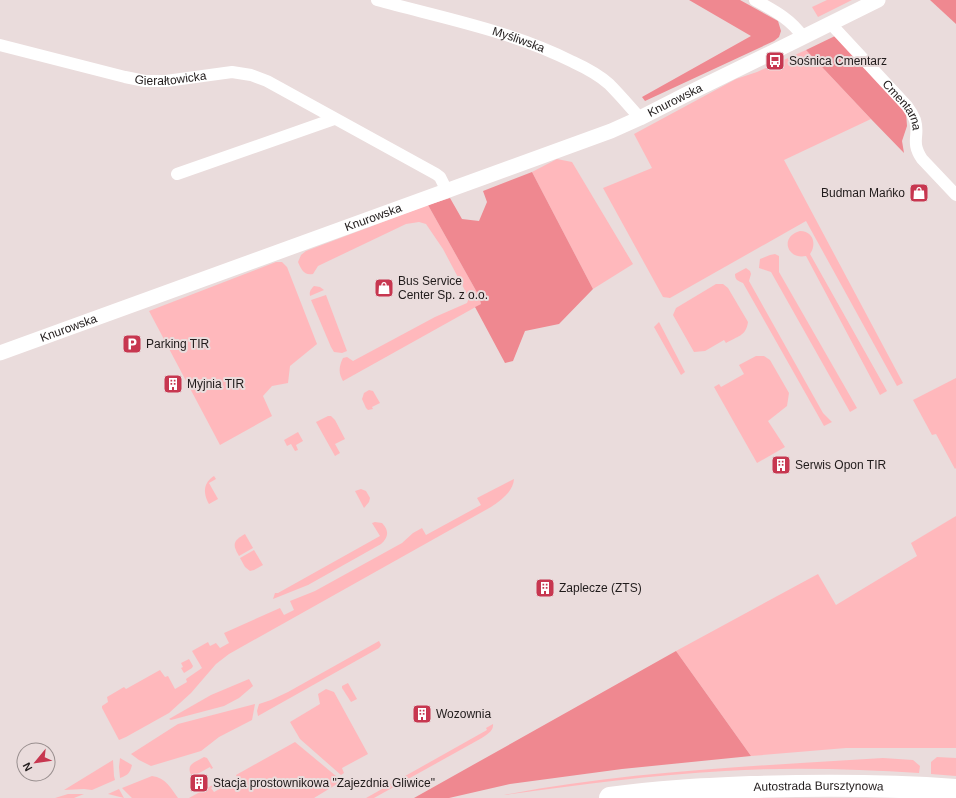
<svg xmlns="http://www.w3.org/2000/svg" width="956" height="798" viewBox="0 0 956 798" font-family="Helvetica,sans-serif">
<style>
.green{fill:#ffb8bc}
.forest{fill:#ef8890}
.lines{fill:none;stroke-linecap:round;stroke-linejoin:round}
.minor{stroke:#fff;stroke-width:12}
.tertiary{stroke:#fff;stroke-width:15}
.motorway{stroke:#fff;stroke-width:22}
.labels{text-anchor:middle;stroke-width:4;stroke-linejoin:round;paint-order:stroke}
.street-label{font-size:12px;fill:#201b1b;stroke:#eadcdc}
.poi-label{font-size:12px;fill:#201b1b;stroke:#eadcdc;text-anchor:start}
</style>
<rect width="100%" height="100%" fill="#eadcdc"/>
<g class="green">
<path d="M827 0H852L818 17 812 7Z"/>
<path d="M806 50 871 119 784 160 903 383 897 386 806 221 670 298 663 297 603 188 652 168 634 134 736 79 757 72Z"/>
<path d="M557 159 572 162 633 264 593 289 532 172Z"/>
<path d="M428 205 479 296 481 304 343 381C338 373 339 366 343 358L347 357 353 361 435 317 467 303 469 298 443 249 426 224 419 222 406 224 318 266 313 274C304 276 301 269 298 262L301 255 306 251Z"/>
<path d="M800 231C813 231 817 244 810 254L887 391 880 395 806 256C786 260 780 236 800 231Z"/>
<path d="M775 254 779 256V272L857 408 850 412 771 272 759 268 760 259 770 255Z"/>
<path d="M276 262H282L287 267 317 344 290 366 288 383 272 386 263 396 272 416 220 445 149 311Z"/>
<path d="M746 268 750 271 751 274 749 281 823 413 832 422 824 426 743 283C738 281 735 280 735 274Z"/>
<path d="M716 284H723L728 288 748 322C746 336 738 336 726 343L724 340 705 351 694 352 673 315 676 308Z"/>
<path d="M314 286 320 287 324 290 310 296C309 291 311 289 314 286Z"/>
<path d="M326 295 347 351 342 353 334 352 331 347 311 300Z"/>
<path d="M659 322 685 372 681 375 654 327Z"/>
<path d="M756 356H764L770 360 789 393 787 406 768 421 785 447 757 463 714 387 719 384 721 387 744 374 739 365Z"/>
<path d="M956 378V468L955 469 936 434 932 435 913 400Z"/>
<path d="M369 390 373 391 380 403 372 407 373 409 368 410 366 408 362 399 364 393Z"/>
<path d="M328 416H331L335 420 345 439 335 444 340 453 335 456 316 422Z"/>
<path d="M298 432 303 441 296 445 298 450 295 451 291 444 287 446 284 440Z"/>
<path d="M214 476 216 479 209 483 218 499 209 504C203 493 203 483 214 476Z"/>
<path d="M514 479C513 492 501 500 491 507L229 654 216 664 191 693 169 713 126 737 119 740 102 708V706L108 702 107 697 124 687 126 689 160 670 165 677 168 676 175 689 187 682 186 679 202 668 192 651 208 642 210 646 216 643 220 648 229 643 224 633 280 608 284 615 294 610 290 601 315 591 402 543 413 533 422 528 426 535 481 505 477 498Z"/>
<path d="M361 489 366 491 370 498 369 502 364 508 355 491Z"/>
<path d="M956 516V748H846L751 756 676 651 818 574 836 605 917 556 911 543Z"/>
<path d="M375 522 382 523C389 530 389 537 381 544L308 585 273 599 275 593H278L380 536 372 523Z"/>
<path d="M245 534 253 548 239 556C232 544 233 541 245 534Z"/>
<path d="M254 550 263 565 254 570 250 571 245 567 240 558Z"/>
<path d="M379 641 381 645 379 648 258 716 257 711 259 704 271 700 288 692Z"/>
<path d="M189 659 193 666 192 668 184 673 181 668 183 667 181 663Z"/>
<path d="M249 679 253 686 239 698 224 706 171 720 169 719 211 695Z"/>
<path d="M348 683 357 699 351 702 342 688V686Z"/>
<path d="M326 689 334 692 368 754 342 768 344 773 341 775 300 739 290 722 320 704 318 694Z"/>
<path d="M255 704 252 720 219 737 201 751 151 766 139 760 131 754 178 724Z"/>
<path d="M493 724C494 731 486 735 480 739L374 798H366L487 730 486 728Z"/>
<path d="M295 742 342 781 314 798H189L218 782 219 783 211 788 214 792 238 779 236 775Z"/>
<path d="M204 757 207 758 213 768 211 769 210 767 192 777C185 764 194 763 204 757Z"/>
<path d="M937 757 956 758V776L931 774V762Z"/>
<path d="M120 758 132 765C130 773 128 775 120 778L119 767Z"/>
<path d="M883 758 913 760 920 766 919 773C855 769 789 767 725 771 651 775 578 785 504 795 629 771 756 766 883 758Z"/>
<path d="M113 760 114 776 115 780 92 790 84 789 64 790Z"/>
<path d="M152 776C166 778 170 787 178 798H132L122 788Z"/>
<path d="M119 789 124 798 108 794Z"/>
<path d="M68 794H84L74 798H55Z"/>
</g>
<g class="forest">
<path d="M689 0H740L778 21 781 31 779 37 774 41 645 101 642 97 751 36Z"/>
<path d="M930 0H956V24Z"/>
<path d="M835 36 906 112 907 126 902 141 904 153 871 119 806 50Z"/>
<path d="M532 172 593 289 559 324 525 331 513 361 505 363 475 307 481 304 479 296 428 205 450 198 462 219 479 221 487 202 483 191Z"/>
<path d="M676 651 751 756 622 769 510 784 449 798H414Z"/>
</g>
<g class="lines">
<g class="minor">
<path id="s1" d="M377 0C443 18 512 31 573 62 586 68 599 75 609 84 620 95 630 107 640 118"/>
<path d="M755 0C773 10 791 19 803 37"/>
<path id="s2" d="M830 23 907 106C910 110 913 115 915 120 920 136 910 141 922 159L956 195"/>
<path id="s3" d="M0 45 125 77 145 81H166L232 72 251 75 267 81 436 174 440 177 447 191"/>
<path d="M177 174 334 119"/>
</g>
<path class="tertiary" id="s4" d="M0 353 611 131 640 118 685 95 769 54 878 0"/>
<path class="motorway" id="s5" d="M610 798C657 791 705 789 752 787 820 785 888 785 956 790"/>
</g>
<defs>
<symbol id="bus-square" viewBox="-11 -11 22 22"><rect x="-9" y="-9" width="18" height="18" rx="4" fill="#c73750" stroke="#eadcdc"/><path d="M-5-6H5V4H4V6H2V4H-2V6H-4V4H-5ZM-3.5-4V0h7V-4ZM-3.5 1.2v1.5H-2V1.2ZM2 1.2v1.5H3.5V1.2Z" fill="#fff"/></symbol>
<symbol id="shop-square" viewBox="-11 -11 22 22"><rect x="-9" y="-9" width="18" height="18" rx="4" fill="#c73750" stroke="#eadcdc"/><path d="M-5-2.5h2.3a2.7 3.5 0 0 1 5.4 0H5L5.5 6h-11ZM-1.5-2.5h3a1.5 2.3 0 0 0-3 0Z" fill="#fff"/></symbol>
<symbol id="parking-square" viewBox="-11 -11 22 22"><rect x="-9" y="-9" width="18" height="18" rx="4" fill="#c73750" stroke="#eadcdc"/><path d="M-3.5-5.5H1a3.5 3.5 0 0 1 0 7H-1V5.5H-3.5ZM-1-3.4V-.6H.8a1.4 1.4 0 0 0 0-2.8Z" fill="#fff"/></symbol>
<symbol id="building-square" viewBox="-11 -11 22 22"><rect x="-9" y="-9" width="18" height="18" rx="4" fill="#c73750" stroke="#eadcdc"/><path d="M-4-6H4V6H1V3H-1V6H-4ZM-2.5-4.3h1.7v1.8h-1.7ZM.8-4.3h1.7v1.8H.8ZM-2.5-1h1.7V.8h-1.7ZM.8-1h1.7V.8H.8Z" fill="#fff"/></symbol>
</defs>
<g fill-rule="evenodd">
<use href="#bus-square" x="764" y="50" width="22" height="22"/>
<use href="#shop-square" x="908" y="182" width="22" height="22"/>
<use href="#shop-square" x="373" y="277" width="22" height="22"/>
<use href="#parking-square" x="121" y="333" width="22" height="22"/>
<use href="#building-square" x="162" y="373" width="22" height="22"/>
<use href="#building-square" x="770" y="454" width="22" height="22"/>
<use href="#building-square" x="534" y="577" width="22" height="22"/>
<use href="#building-square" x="411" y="703" width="22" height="22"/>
<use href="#building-square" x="188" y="772" width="22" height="22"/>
</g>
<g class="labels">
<g class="street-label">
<text dy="4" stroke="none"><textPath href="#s1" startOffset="147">Myśliwska</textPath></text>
<text dy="4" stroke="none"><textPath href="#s3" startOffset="175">Gierałtowicka</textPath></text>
<text dy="4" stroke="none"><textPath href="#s4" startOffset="721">Knurowska</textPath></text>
<text dy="4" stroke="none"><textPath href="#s2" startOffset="110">Cmentarna</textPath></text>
<text dy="4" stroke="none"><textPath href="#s4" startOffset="397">Knurowska</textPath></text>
<text dy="4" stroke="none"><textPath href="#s4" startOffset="73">Knurowska</textPath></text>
<text dy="4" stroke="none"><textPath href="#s5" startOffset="209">Autostrada Bursztynowa</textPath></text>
</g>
<g class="poi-label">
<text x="789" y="65">Sośnica Cmentarz</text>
<text x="905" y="197" text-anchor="end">Budman Mańko</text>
<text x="398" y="285">Bus Service<tspan x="398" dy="14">Center Sp. z o.o.</tspan></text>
<text x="146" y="348">Parking TIR</text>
<text x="187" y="388">Myjnia TIR</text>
<text x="795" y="469">Serwis Opon TIR</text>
<text x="559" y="592">Zaplecze (ZTS)</text>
<text x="436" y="718">Wozownia</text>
<text x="213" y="787">Stacja prostownikowa "Zajezdnia Gliwice"</text>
</g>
</g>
<g transform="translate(36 762) rotate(241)"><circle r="19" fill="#eadcdc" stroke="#998f8f"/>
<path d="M0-3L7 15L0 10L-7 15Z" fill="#c73750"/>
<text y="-6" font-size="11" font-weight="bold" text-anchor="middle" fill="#201b1b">N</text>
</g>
</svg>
